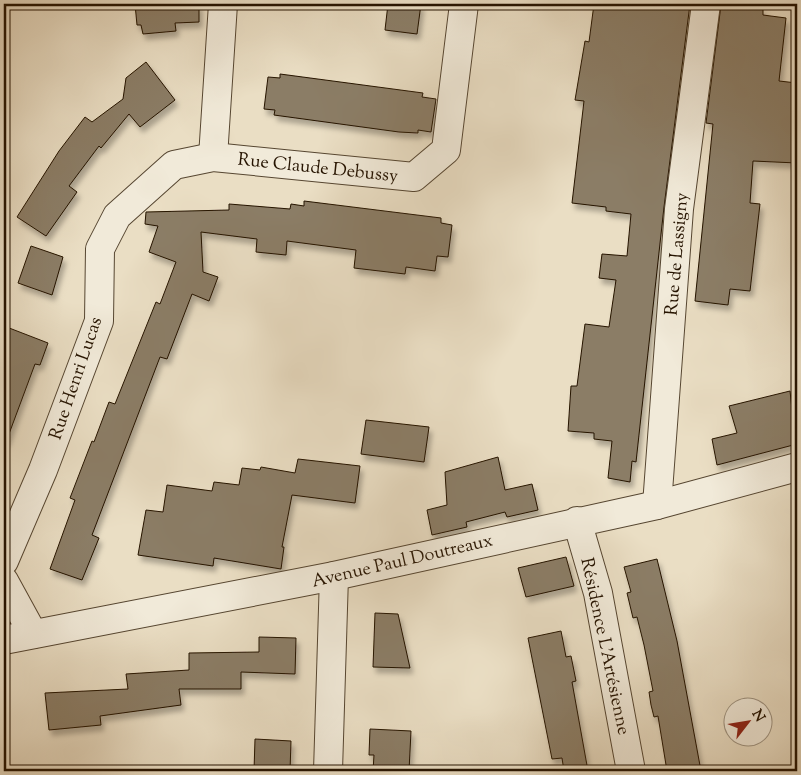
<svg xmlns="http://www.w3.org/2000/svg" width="801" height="775" viewBox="0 0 801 775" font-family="'Sorts Mill Goudy',serif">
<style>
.building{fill:#8b7d66;stroke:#251300;filter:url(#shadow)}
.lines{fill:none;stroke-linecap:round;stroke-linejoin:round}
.minor-casing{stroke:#564631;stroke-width:30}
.tertiary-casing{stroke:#564631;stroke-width:30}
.minor{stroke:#f1ead9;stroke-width:28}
.tertiary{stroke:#f1ead9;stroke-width:28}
.labels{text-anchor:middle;stroke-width:5;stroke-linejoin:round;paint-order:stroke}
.street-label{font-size:18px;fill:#251300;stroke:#f1ead9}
</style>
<defs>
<filter id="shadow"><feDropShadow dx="3" dy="5.5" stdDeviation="2.5" flood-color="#0004"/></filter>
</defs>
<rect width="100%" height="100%" fill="#eadec4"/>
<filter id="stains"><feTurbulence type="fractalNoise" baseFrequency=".004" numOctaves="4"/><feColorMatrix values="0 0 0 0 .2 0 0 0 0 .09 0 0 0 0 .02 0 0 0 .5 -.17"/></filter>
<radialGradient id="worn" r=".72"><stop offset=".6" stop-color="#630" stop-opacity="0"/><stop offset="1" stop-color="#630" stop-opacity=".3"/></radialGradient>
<g class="building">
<path d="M135 4H199V22L175 23 176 31 143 34 141 25H137Z"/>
<path d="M388 4H421L417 34 385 30Z"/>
<path d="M594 4H690L664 207 636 462 632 461 630 482 608 478 612 441 594 439V433L568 431 571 386H577L585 324 609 327 616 280 599 278 602 254 627 256 631 214 606 211V207L572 203 584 101 575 100 585 41 589 42Z"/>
<path d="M721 5 763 9V15L786 18 779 81 797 83V163L753 161 750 203 760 204 750 291 730 289 728 305 695 301 713 124 706 123Z"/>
<path d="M146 62 175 100 140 127 129 114 101 148 99 146 69 186 77 192 46 236 17 217 59 151 85 117 92 122 123 99 126 78Z"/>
<path d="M280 74 423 93 422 97 436 99 431 132 418 130V133L399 132 274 115 275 110 264 109 268 77 280 78Z"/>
<path d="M304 201 441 218V223L452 225 448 257 437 256 435 271 406 267 405 274 354 268 356 250 287 241 286 255 256 252 257 239 201 232 203 272 218 277 209 301 192 294 167 359 160 357 92 535 99 538 82 580 50 569 75 500 70 498 92 441 94 442 109 402 115 404 156 302 160 304 176 262 149 252 158 226 145 224 146 212 229 210V204L290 209 291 204 304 206Z"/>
<path d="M31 246 63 257 52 295 18 283Z"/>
<path d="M4 326 48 343 40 365 35 364 6 442 4 441Z"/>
<path d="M790 391 793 419 797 417V444L717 465 712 439 737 433 729 406Z"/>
<path d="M366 420 429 427 424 462 361 454Z"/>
<path d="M498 457 505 490 532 484 538 510 507 517 505 512 466 522 467 527 432 535 427 510 447 505 445 472Z"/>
<path d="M298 459 360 466 355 503 292 495 282 547H284L281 569 214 558 213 566 138 555 146 510 163 512 167 485 212 491 214 482 239 485 242 468 260 470 261 467 295 473Z"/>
<path d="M566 557 574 586 526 597 518 568Z"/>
<path d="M657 559 677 641 701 771H667L658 716 654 717 651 705 649 692 653 691 644 645 637 617 633 618 627 593 631 592 624 567Z"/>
<path d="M375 613 398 614 410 668 373 667Z"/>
<path d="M561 631 566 657 571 656 576 681 572 682 588 771H564L562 758 552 759 528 638Z"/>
<path d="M259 637 296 638 295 674 241 672V689H179L181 705 100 716 101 725 49 730 45 693 128 689 126 674 189 670V653L259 652Z"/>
<path d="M370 729 411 731 409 771H373L374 755H369Z"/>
<path d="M255 739 291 741 290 771H254Z"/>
</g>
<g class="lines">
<defs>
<g id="minor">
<path d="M213 157 223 4"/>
<path d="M657 505 679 209 706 4"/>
<path d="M577 521 598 593 631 771"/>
<path d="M4 561 43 470 99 321 100 249 117 216 174 165 213 157 414 177 446 150 464 4"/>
<path d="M4 581 33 634"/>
<path d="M328 771 334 576"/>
</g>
<path id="tertiary" d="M4 640 334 576 657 505 797 467"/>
</defs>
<use href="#minor" class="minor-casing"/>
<use href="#tertiary" class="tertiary-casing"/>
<use href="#minor" class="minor"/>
<use href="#tertiary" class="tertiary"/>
</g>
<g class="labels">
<g class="street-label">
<text transform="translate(318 167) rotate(6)" y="6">Rue Claude Debussy</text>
<text transform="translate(676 254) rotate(-85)" y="6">Rue de Lassigny</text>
<text transform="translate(75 378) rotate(-71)" y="6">Rue Henri Lucas</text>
<text transform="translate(402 560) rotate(-13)" y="6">Avenue Paul Doutreaux</text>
<text transform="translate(606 646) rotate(78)" y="6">Résidence L'Artésienne</text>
</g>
</g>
<rect width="801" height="775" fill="none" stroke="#eadec4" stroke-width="20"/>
<rect x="5" y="5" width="791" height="765" fill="none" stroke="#251300" stroke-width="2.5"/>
<rect x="10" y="10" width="781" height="755" fill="none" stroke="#251300"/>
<g transform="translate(748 722) rotate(59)"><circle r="24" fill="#f1ead9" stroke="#9f9482"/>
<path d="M0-4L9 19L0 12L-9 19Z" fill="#8f2418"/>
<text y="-8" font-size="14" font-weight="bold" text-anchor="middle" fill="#251300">N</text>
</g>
<rect width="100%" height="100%" filter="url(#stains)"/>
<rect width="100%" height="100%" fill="url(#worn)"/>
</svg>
